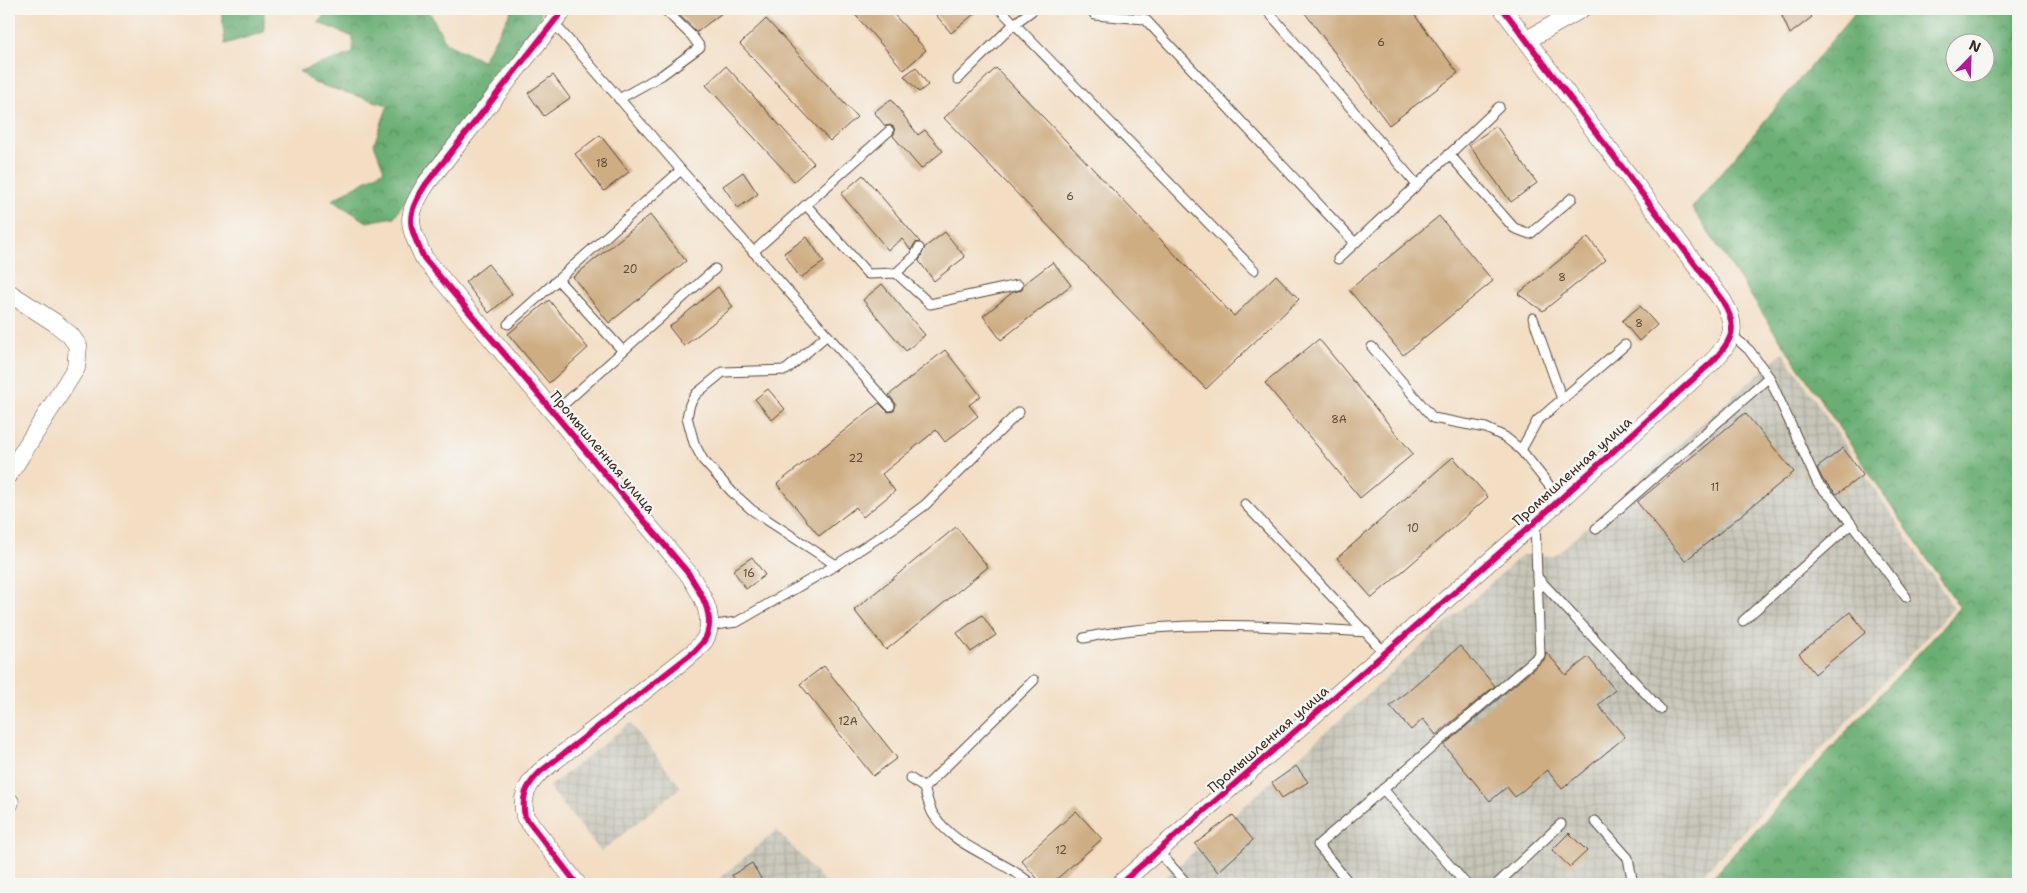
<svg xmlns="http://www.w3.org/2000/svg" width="2027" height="893" viewBox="0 0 2027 893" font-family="'Shantell Sans',sans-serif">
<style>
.industrial{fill:url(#industrial-grid)}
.forest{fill:url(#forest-crowns);stroke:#526c48;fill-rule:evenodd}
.building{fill:#cead83}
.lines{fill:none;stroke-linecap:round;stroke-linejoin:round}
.lane-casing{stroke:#574537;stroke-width:11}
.street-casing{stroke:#574537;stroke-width:19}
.lane{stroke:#fff;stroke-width:9}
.street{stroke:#fff;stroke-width:18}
.cycleway-casing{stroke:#f6f6f2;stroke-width:9}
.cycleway{stroke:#d6006c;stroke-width:6}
.labels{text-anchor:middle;stroke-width:4.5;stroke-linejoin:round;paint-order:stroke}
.number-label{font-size:11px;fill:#604b37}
.street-label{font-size:14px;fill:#3b2a1e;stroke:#f6f6f2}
</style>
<defs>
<pattern id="industrial-grid" width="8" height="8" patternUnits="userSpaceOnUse" patternTransform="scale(1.25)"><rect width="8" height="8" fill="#c6c5b8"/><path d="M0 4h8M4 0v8" fill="none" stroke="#aba99e"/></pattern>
<pattern id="forest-crowns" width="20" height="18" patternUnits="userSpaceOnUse" patternTransform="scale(1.25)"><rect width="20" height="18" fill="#69ae73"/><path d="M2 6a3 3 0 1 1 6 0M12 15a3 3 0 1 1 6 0" fill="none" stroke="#588e5e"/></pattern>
</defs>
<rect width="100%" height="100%" fill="#f6f6f2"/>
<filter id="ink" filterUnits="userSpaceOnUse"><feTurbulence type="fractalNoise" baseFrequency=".02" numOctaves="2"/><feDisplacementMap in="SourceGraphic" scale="10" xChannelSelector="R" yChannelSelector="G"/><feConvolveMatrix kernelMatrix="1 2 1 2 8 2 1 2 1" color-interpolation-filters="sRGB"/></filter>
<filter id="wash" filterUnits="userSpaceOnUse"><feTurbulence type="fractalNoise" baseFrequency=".0096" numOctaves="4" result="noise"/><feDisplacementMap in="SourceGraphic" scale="20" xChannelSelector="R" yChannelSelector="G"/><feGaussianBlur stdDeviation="1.12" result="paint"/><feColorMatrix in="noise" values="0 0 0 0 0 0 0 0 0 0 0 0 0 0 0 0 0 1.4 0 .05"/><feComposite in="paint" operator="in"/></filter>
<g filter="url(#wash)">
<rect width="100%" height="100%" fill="#f3dec4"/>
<g class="industrial">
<path d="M1783 352 1954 608 1694 884H1158L1522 555 1554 556Z"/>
<path d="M630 723 681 787 601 852 549 787Z"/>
<path d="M777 830 826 884H713Z"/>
</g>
<g class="forest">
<path d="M221 9H264V32L225 44Z"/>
<path d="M327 9H428L446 43 482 61 511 12 510 9H541L540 18 394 217 367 222 332 200 384 170 374 144 388 105 314 83 299 71 353 53V37L319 23Z"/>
<path d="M1858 9H2018V884H1706L1960 608 1692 208ZM1954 42H1984V72H1954Z"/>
</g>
<g id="blocks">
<g class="building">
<path d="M673 9H727L697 32Z"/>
<path d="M850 9H889L926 50 904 70Z"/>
<path d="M931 9H980L951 33Z"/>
<path d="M1302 9H1410L1458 73 1389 125Z"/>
<path d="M1790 9H1804L1812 17 1790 34 1782 16Z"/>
<path d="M766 19 857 117 830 141 740 44Z"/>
<path d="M726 66 814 163 794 181 706 85Z"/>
<path d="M916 67 928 85 919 92 904 76Z"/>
<path d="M996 68 1234 316 1276 275 1299 299 1206 389 944 118Z"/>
<path d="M553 75 570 98 544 116 528 93Z"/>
<path d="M891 99 918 135 925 130 943 151 921 169 893 136 895 132 894 127 890 125 885 126 874 112Z"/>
<path d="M1496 126 1537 183 1511 202 1469 145Z"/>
<path d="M600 135 629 172 604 191 575 154Z"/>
<path d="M743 172 758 194 738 208 723 186Z"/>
<path d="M863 175 920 242 915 243 911 250 902 239 888 250 841 194Z"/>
<path d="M650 215 686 261 609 323 573 277Z"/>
<path d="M1439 216 1493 281 1403 355 1349 290Z"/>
<path d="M945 232 965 257 934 281 919 261 925 247Z"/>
<path d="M807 237 824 262 800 278 784 253Z"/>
<path d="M1588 237 1606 260 1543 311 1518 294Z"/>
<path d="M1053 262 1071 285 1001 340 983 316 1013 292 1022 290 1024 284Z"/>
<path d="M488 264 512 294 489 313 465 282Z"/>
<path d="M882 284 925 335 906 351 863 300Z"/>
<path d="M718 287 733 307 684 346 669 327Z"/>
<path d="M549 300 588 348 549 383 508 334Z"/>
<path d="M1640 306 1657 325 1639 341 1622 321Z"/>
<path d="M1319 339 1413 454 1360 498 1265 383Z"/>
<path d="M945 350 981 396 969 405 978 416 945 442 936 430 882 474 895 491 863 517 856 507 819 536 777 484 879 403 888 412 894 411 896 404 889 395Z"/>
<path d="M768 389 785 409 772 420 755 399Z"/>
<path d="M1745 413 1794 472 1685 561 1637 502Z"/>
<path d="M1843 448 1863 475 1837 494 1823 480 1817 468Z"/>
<path d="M1453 457 1488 497 1372 598 1337 558Z"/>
<path d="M956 527 988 567 886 650 854 610Z"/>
<path d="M752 557 765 575 746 589 733 570Z"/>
<path d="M1850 612 1866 632 1815 674 1799 654Z"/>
<path d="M982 615 996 635 971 652 957 633Z"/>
<path d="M1460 646 1495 686 1436 735 1423 719 1411 730 1390 706Z"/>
<path d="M1546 652 1566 675 1588 657 1615 690 1598 705 1625 737 1562 789 1547 770 1515 797 1507 787 1490 801 1444 745 1544 660Z"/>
<path d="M824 666 897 758 873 776 800 684Z"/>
<path d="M1296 766 1308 782 1282 798 1272 783Z"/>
<path d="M1076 811 1102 839 1051 884H1042L1021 860Z"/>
<path d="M1233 815 1253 840 1218 872 1195 844Z"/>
<path d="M1569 833 1587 851 1570 867 1552 850Z"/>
<path d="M752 863 764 884H737L732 875Z"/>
</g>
</g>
</g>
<g filter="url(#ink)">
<use href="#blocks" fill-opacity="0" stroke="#574537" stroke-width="1"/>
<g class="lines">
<defs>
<g id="lane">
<path d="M1000 9 1254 270"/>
<path d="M1091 9 1095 15 1145 19 1355 243"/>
<path d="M1266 9 1417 185 1499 107"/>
<path d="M553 22 681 170 890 406"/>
<path d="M958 79 1014 24 1034 9"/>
<path d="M619 99 662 75 700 47 692 36 664 9"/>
<path d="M1449 154 1514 228 1530 234 1572 198"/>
<path d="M806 205 868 274 896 273 930 304 1018 285"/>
<path d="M753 252 889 131"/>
<path d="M1338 259 1417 185"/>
<path d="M896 273 915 256 919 248"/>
<path d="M1533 318 1562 399"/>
<path d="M508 324 681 170"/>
<path d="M1732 335 1749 350 1769 377 1818 484 1832 498 1906 597"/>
<path d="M1372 347 1433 418 1486 428 1505 437 1521 450 1560 499"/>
<path d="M623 351 715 269"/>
<path d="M554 413 623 351 558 280"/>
<path d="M1521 450 1537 421 1625 345"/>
<path d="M1245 504 1385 653"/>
<path d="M1596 529 1769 377"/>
<path d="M836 565 895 527 925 505 1019 412"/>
<path d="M1537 577 1660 709"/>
<path d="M1743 621 1850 525"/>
<path d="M708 626 737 622 836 565 752 510 732 492 703 460 694 443 687 417 690 404 696 394 723 372 786 370 827 335"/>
<path d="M1084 638C1175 619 1274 626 1366 632"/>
<path d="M910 778 924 788"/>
<path d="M1383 789 1466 884"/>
<path d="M1595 821 1628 858 1633 884"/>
<path d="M1158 851 1187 884"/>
<path d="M1031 884C1001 857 956 850 933 814 929 807 927 797 924 788L1034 680"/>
<path d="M1350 884 1318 845 1540 655 1535 522"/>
<path d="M1497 884 1561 824"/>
</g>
<g id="street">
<path d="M564 9 426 184C405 217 408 224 424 258L688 573C700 591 717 617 705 639 703 643 698 647 695 651L540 772C526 786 521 797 525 817L577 884"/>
<path d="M1527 40 1581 9"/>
<path d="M9 293 54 322 70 335 78 346 76 368 9 474"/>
<path d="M9 804 10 802"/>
<path d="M1120 884 1535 522 1712 362C1733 340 1739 327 1722 300L1503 9"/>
</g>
</defs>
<use href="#lane" class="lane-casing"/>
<use href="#street" class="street-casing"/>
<use href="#lane" class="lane"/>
<use href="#street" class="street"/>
<defs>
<g id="cycleway">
<path d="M564 9 426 184C405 217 408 224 424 258L688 573C700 591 717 617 705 639 703 643 698 647 695 651L540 772C526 786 521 797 525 817L577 884"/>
<path d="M1120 884 1535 522 1712 362C1733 340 1739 327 1722 300L1503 9"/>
</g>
</defs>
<use href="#cycleway" class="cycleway-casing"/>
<use href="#cycleway" class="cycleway"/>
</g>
</g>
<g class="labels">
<g class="number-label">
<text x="1381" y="46">6</text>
<text x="602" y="167">18</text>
<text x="1070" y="200">6</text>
<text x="630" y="273">20</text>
<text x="1562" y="281">8</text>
<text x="1639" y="327">8</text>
<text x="1339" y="423">8А</text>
<text x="856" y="462">22</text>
<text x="1715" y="491">11</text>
<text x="1413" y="532">10</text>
<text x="749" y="577">16</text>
<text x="848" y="725">12А</text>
<text x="1061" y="854">12</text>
</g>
<g class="street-label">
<text transform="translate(603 452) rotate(50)" y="5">Промышленная улица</text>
<text transform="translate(1572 471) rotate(-42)" y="5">Промышленная улица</text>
<text transform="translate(1268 739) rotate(-41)" y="5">Промышленная улица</text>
</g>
</g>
<rect width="2027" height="893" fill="none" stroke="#f6f6f2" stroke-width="30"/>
<g transform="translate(1970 58) rotate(23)"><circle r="24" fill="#f6f6f2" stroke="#aba49d"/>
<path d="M0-4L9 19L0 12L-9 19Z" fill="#b5179e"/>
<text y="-8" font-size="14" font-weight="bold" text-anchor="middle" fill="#3b2a1e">N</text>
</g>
</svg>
